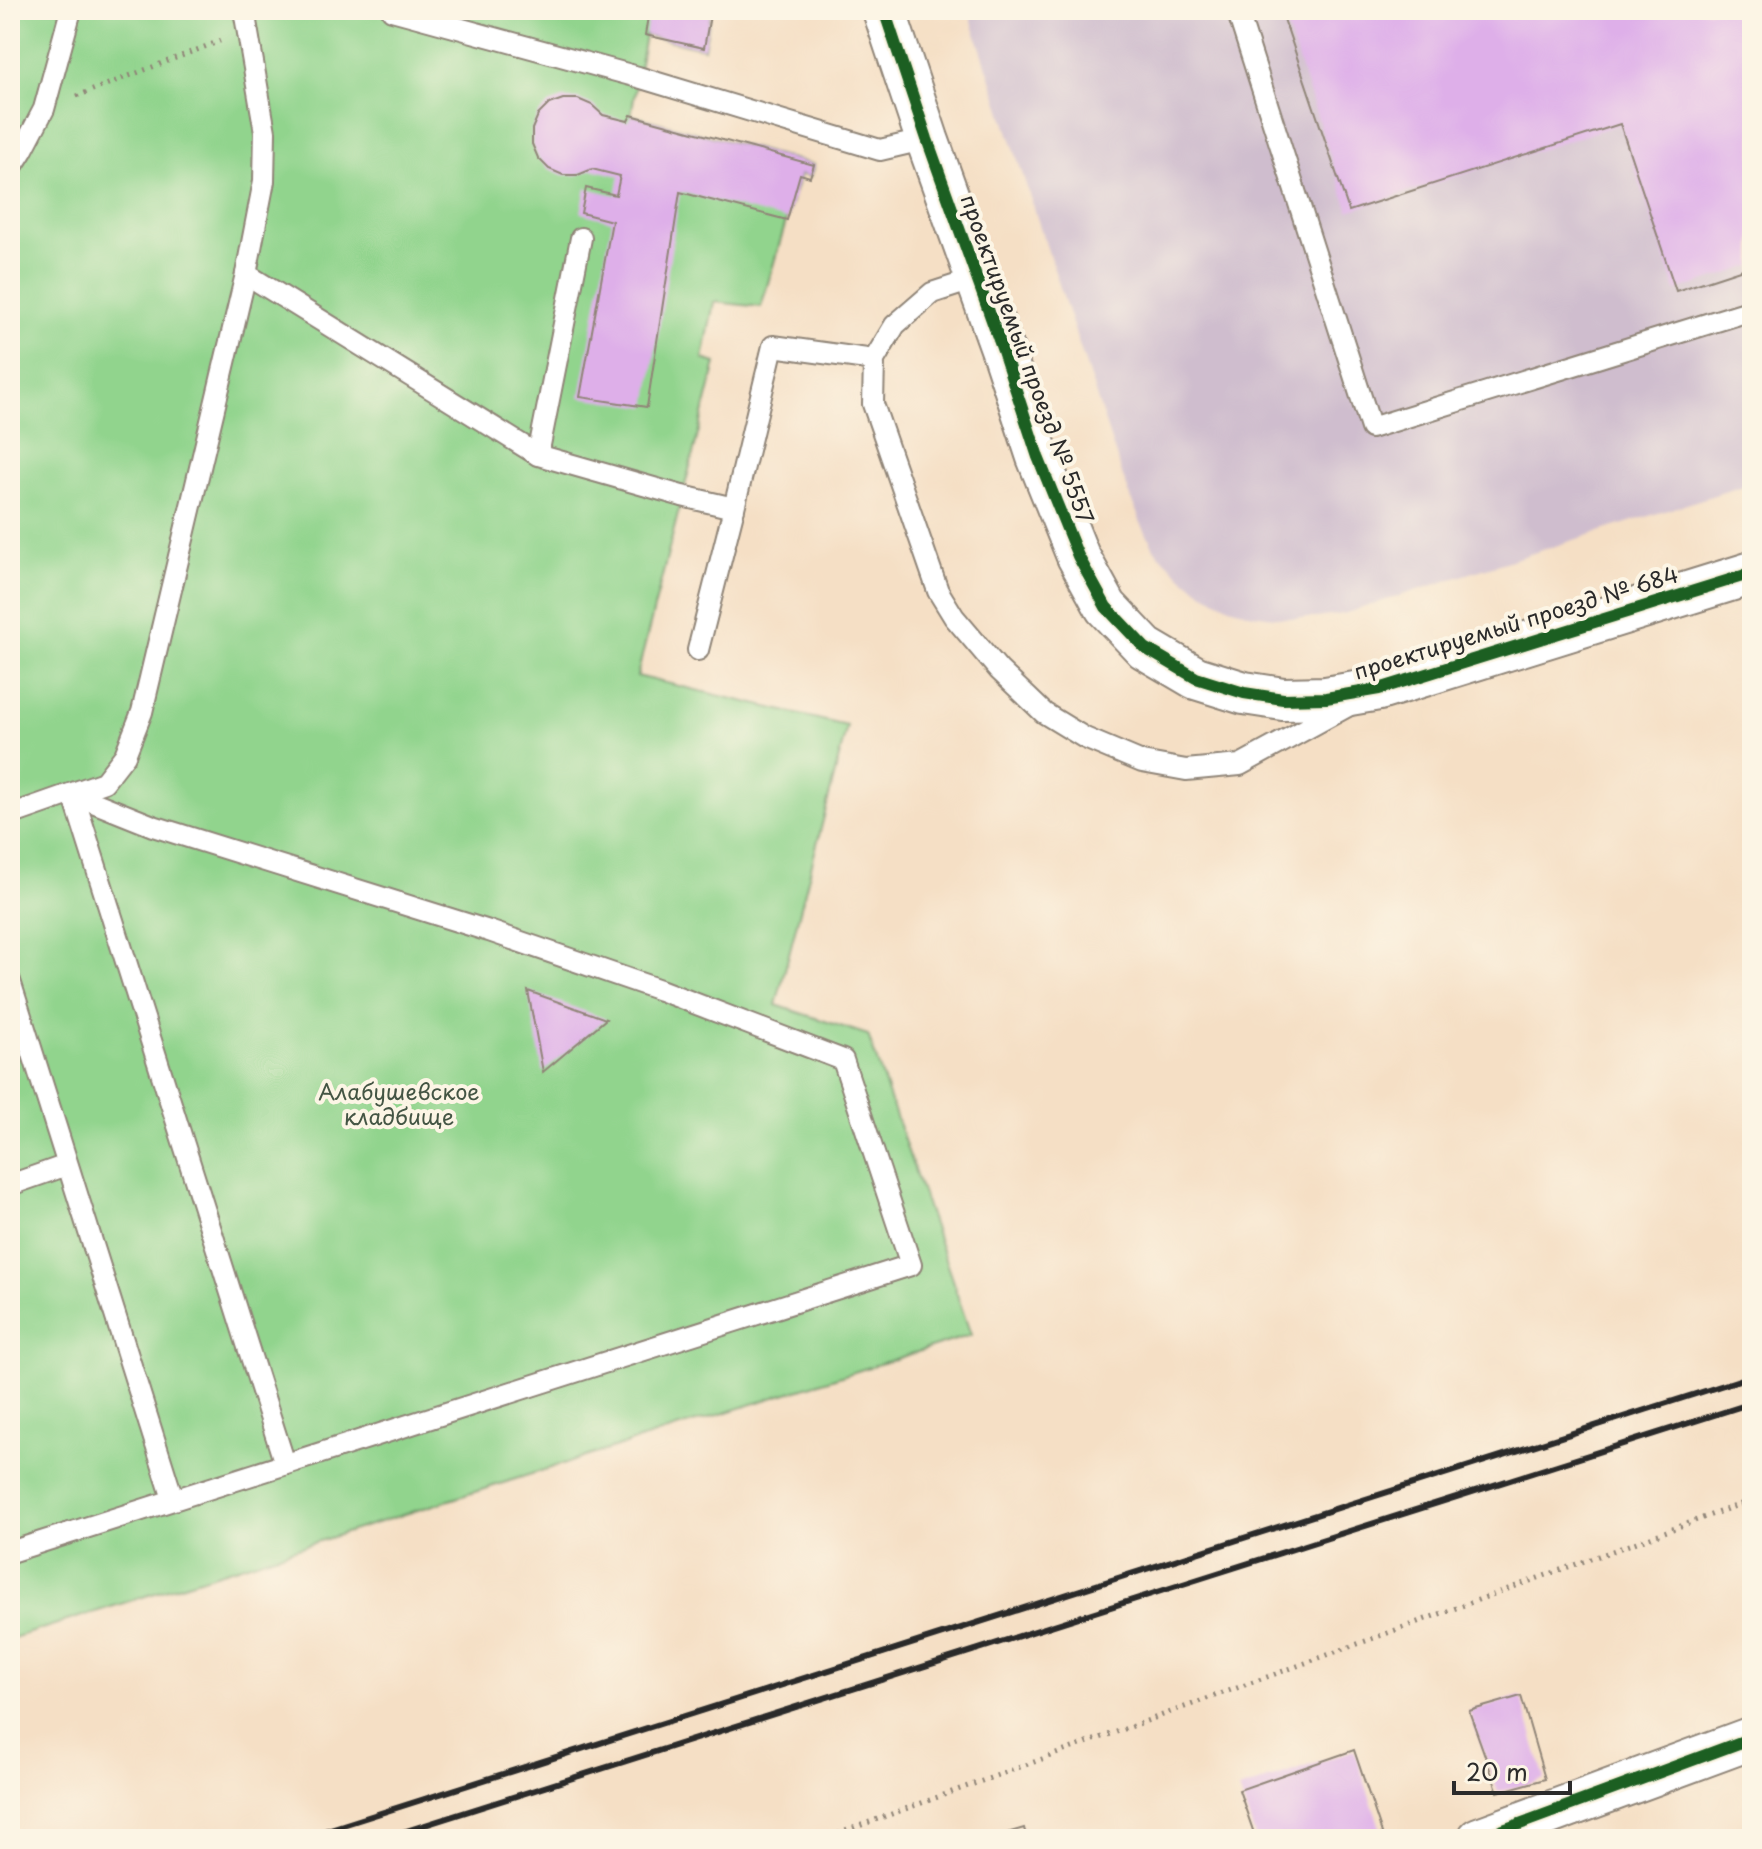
<svg xmlns="http://www.w3.org/2000/svg" width="1762" height="1849" viewBox="0 0 1762 1849" font-family="'Playpen Sans',sans-serif">
<style>
.industrial{fill:#cfbdce}
.green{fill:#91d48d;stroke:#5e805c;stroke-width:2}
.building{fill:#deafe9}
.lines{fill:none;stroke-linecap:round;stroke-linejoin:round}
.service-casing{stroke:#908578;stroke-width:24}
.minor-casing{stroke:#908578;stroke-width:46}
.path{stroke:#908578;stroke-width:5;stroke-dasharray:2 6;stroke-linecap:butt}
.service{stroke:#fff;stroke-width:20}
.minor{stroke:#fff;stroke-width:42}
.rail{stroke:#2b2b2b;stroke-width:6}
.cycleway-casing{stroke:#fcf5e5;stroke-width:17}
.cycleway{stroke:#1b5e20;stroke-width:12}
.labels{text-anchor:middle;stroke-width:8;stroke-linejoin:round;paint-order:stroke}
.street-label{font-size:22px;fill:#2b2b2b;stroke:#fcf5e5}
.park-label{font-size:22px;fill:#454;stroke:#fcf5e5}
</style>
<rect width="100%" height="100%" fill="#fcf5e5"/>
<filter id="ink" filterUnits="userSpaceOnUse"><feTurbulence type="fractalNoise" baseFrequency=".0125" numOctaves="2"/><feDisplacementMap in="SourceGraphic" scale="16" xChannelSelector="R" yChannelSelector="G"/><feConvolveMatrix kernelMatrix="1 2 1 2 8 2 1 2 1" color-interpolation-filters="sRGB"/></filter>
<filter id="wash" filterUnits="userSpaceOnUse"><feTurbulence type="fractalNoise" baseFrequency=".006" numOctaves="4" result="noise"/><feDisplacementMap in="SourceGraphic" scale="32" xChannelSelector="R" yChannelSelector="G"/><feGaussianBlur stdDeviation="1.8" result="paint"/><feColorMatrix in="noise" values="0 0 0 0 0 0 0 0 0 0 0 0 0 0 0 0 0 1.4 0 .05"/><feComposite in="paint" operator="in"/></filter>
<g filter="url(#wash)">
<rect width="100%" height="100%" fill="#f5dfc5"/>
<path class="industrial" d="M968 10H1752V483L1343 614 1317 618H1282L1253 614 1230 607 1204 593 1181 576 1155 550 1141 523 1123 477Z"/>
<path class="green" d="M10 10H711L704 48 645 35 631 115 814 165 810 177 800 174 761 307 714 302 703 359 716 363 637 676 847 726 776 1005 868 1035 971 1335 10 1639Z"/>
<g id="blocks">
<g class="building">
<path d="M649 10H711L704 48 645 35Z"/>
<path d="M1281 10H1752V266L1676 291 1620 124 1349 211Z"/>
<path d="M563 99H578L592 105 603 115 628 121 631 115 814 165 810 177 800 174 787 220 680 192 647 407 580 397 612 221 581 213 586 188 616 195 620 176 592 169 578 175H563L549 169 538 158 532 144V129L538 115 549 104Z"/>
<path d="M528 991 606 1019 543 1072Z"/>
<path d="M1521 1696 1545 1779 1498 1792 1469 1711Z"/>
<path d="M1354 1750 1383 1836 1374 1839H1256L1239 1790Z"/>
<path d="M1024 1828 1027 1839H998L997 1836Z"/>
</g>
</g>
</g>
<g filter="url(#ink)">
<use href="#blocks" fill-opacity="0" stroke="#908578" stroke-width="2"/>
<g class="lines">
<defs>
<g id="service">
<path d="M392 10 638 77 880 150 927 139"/>
<path d="M1237 10 1371 428 1752 310"/>
<path d="M10 170 22 151 44 109 71 10"/>
<path d="M246 274 538 455 682 496 734 508"/>
<path d="M978 278 932 293 895 325 874 360 873 404 938 591 954 617 999 670 1044 713 1085 738 1142 762 1186 770 1240 765 1348 706"/>
<path d="M538 455 581 238"/>
<path d="M698 650 734 508 773 346 874 360"/>
<path d="M73 794 285 1464"/>
<path d="M10 815 104 782 125 755 142 712 246 274 264 181 265 132 244 10"/>
<path d="M10 981 173 1499"/>
<path d="M10 1185 67 1165"/>
<path d="M10 1552 911 1265 843 1060 660 990 489 931 153 826 73 794"/>
</g>
<g id="minor">
<path d="M884 10 927 139 1003 351 1038 457 1078 556 1106 607 1145 648 1196 678 1244 693 1283 699 1326 698 1379 689 1752 573"/>
<path d="M1479 1839 1752 1738"/>
</g>
</defs>
<use href="#service" class="service-casing"/>
<use href="#minor" class="minor-casing"/>
<g class="path">
<path d="M77 96 220 41"/>
<path d="M823 1839 1752 1500"/>
</g>
<use href="#service" class="service"/>
<use href="#minor" class="minor"/>
<g class="rail">
<path d="M299 1839 1752 1376"/>
<path d="M381 1839 1752 1403"/>
</g>
<defs>
<g id="cycleway">
<path d="M884 10 927 139 1003 351 1038 457 1078 556 1106 607 1145 648 1196 678 1244 693 1283 699 1326 698 1379 689 1752 573"/>
<path d="M1479 1839 1752 1738"/>
</g>
</defs>
<use href="#cycleway" class="cycleway-casing"/>
<use href="#cycleway" class="cycleway"/>
</g>
</g>
<g class="labels">
<g class="street-label">
<text transform="translate(1027 359) rotate(70)" y="8">проектируемый проезд № 5557</text>
<text transform="translate(1516 623) rotate(-17)" y="8">проектируемый проезд № 684</text>
</g>
<g class="park-label">
<text x="399" y="1100">Алабушевское<tspan x="399" dy="25">кладбище</tspan></text>
</g>
</g>
<rect width="1762" height="1849" fill="none" stroke="#fcf5e5" stroke-width="40"/>
<path d="M1454 1781v12h116v-12" fill="none" stroke="#2b2b2b" stroke-width="4"/>
<text x="1466" y="1781" font-size="24" fill="#2b2b2b" stroke="#fcf5e5" stroke-width="6" paint-order="stroke">20 m</text>
</svg>
